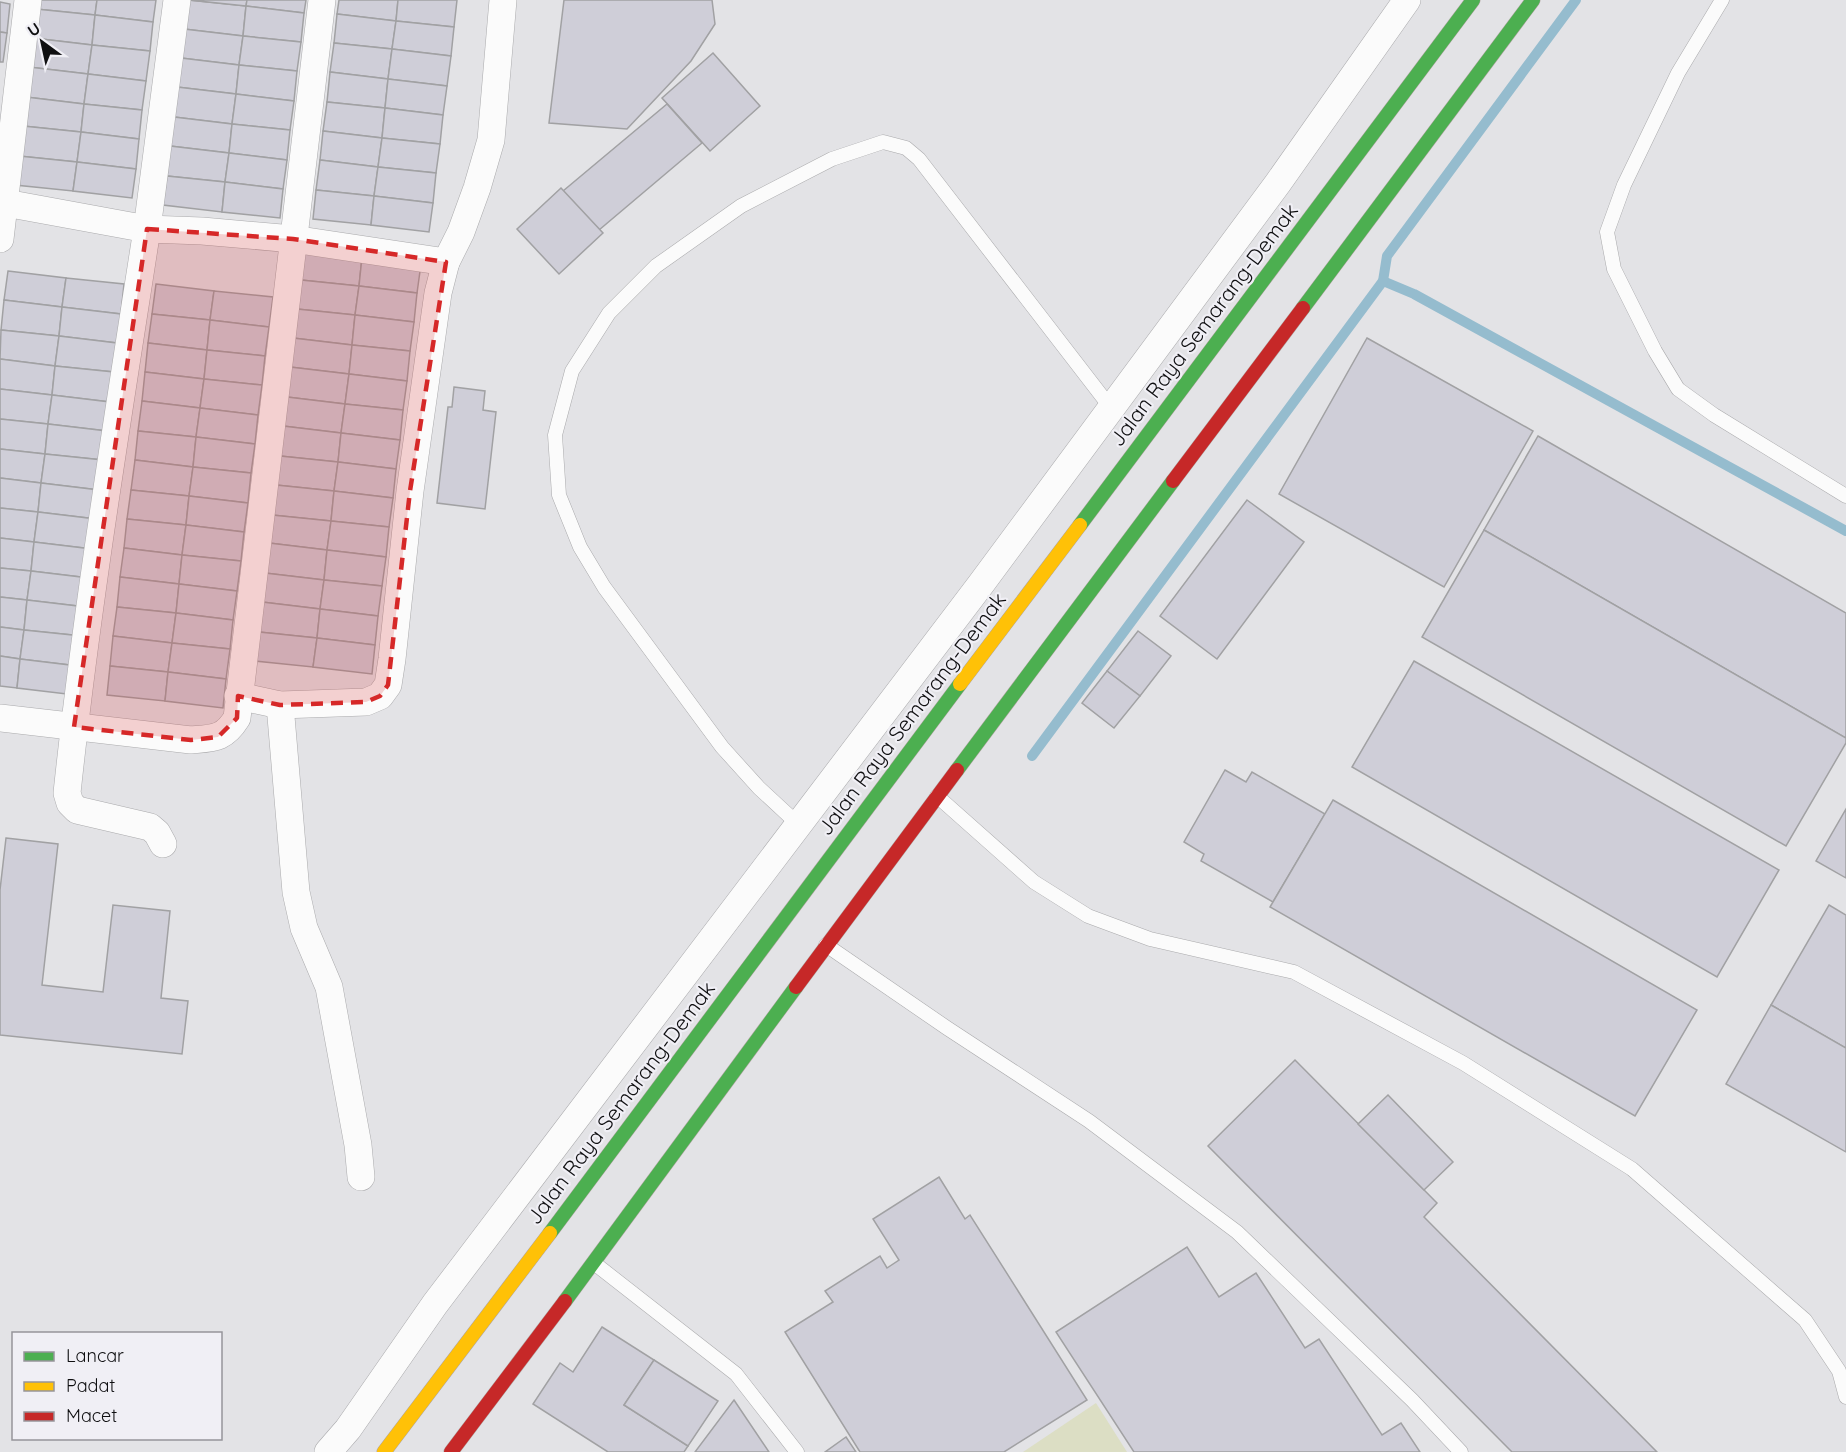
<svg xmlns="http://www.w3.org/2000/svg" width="1846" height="1452" viewBox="0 0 1846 1452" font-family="Quicksand,sans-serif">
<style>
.green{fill:#dcdec4}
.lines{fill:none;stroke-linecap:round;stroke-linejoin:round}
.stream{stroke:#95bcce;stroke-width:10}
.building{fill:#cfced8;stroke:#a1a1a3;stroke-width:1.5}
.lane-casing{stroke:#aaaaac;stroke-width:15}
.street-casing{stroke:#aaaaac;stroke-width:28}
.fast-casing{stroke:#afa5a1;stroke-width:15}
.slow-casing{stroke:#afa5a1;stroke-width:15}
.jam-casing{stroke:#afa5a1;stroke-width:15}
.lane{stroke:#fbfbfb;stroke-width:14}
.street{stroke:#fbfbfb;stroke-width:27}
.fast{stroke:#4caf50;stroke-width:14}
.slow{stroke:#ffc107;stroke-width:14}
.jam{stroke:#c62828;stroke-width:14}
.marked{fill:#d62828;fill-opacity:0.2;stroke:#d62828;stroke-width:4.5;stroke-dasharray:12 8;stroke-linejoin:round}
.labels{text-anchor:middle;stroke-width:4.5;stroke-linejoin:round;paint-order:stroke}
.street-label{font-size:21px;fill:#0f0f11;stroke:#f0eff5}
</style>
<rect width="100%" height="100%" fill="#e3e3e6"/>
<path class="green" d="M1096 1403 1127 1452H1023Z"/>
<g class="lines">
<g class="stream">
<path d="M1383 281 1414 294 1846 531"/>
<path d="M1032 756 1383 281 1387 256 1576 0"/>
</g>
</g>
<g class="building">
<path d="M37 0H97L95 15 36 9Z"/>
<path d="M97 0H156L153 22 95 15Z"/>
<path d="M188 0 246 6 243 36 184 29Z"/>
<path d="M189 0H247L246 6Z"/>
<path d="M247 0H306L304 13 246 6Z"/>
<path d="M339 0H398L396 21 337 14Z"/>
<path d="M398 0H457L454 27 396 21Z"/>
<path d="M564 0H712L715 24 691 61 627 129 549 123Z"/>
<path d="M0 2 10 4 7 33 0 32Z"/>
<path d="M246 6 304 13 301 42 243 36Z"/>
<path d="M36 9 95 15 92 45 33 38Z"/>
<path d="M337 14 396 21 392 49 334 43Z"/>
<path d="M95 15 153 22 150 51 92 45Z"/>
<path d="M396 21 454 27 451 56 392 49Z"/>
<path d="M184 29 243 36 239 65 181 58Z"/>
<path d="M0 32 7 33 3 62H0Z"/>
<path d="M243 36 301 42 297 71 239 65Z"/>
<path d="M33 38 92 45 88 74 29 67Z"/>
<path d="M334 43 392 49 388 79 330 72Z"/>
<path d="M92 45 150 51 146 81 88 74Z"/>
<path d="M392 49 451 56 447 86 388 79Z"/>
<path d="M713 53 760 106 710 151 662 98Z"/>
<path d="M181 58 239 65 236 94 177 87Z"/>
<path d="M239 65 297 71 294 101 236 94Z"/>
<path d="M29 67 88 74 84 104 26 97Z"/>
<path d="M330 72 388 79 385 108 327 102Z"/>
<path d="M88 74 146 81 142 110 84 104Z"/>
<path d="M388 79 447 86 443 115 385 108Z"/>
<path d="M177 87 236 94 232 124 174 117Z"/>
<path d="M236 94 294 101 290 130 232 124Z"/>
<path d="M26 97 84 104 81 132 23 126Z"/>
<path d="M327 102 385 108 382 138 323 131Z"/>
<path d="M84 104 142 110 139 139 81 132Z"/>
<path d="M667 104 702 143 599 230 563 191Z"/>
<path d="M385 108 443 115 440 144 382 138Z"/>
<path d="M174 117 232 124 229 153 170 146Z"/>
<path d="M232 124 290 130 287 160 229 153Z"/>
<path d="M23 126 81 132 77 162 19 156Z"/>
<path d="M323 131 382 138 378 167 320 160Z"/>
<path d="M81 132 139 139 136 169 77 162Z"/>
<path d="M382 138 440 144 436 173 378 167Z"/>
<path d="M170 146 229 153 225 182 167 176Z"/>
<path d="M229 153 287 160 283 189 225 182Z"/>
<path d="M19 156 77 162 73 191 15 185Z"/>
<path d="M320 160 378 167 374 196 316 190Z"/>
<path d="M77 162 136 169 132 198 73 191Z"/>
<path d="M378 167 436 173 433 203 374 196Z"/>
<path d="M167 176 225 182 222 212 163 205Z"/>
<path d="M225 182 283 189 280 218 222 212Z"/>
<path d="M561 188 603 233 559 274 517 229Z"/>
<path d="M316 190 374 196 371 225 313 219Z"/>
<path d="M374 196 433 203 429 232 371 225Z"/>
<path d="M304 250 362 257 359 286 301 280Z"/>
<path d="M362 257 421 264 417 293 359 286Z"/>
<path d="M8 271 66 278 62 307 4 300Z"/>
<path d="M66 278 124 284 121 314 62 307Z"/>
<path d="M301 280 359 286 355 315 297 309Z"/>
<path d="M156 284 214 291 210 320 152 314Z"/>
<path d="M359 286 417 293 414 322 355 315Z"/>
<path d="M214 291 273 297 269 327 210 320Z"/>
<path d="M4 300 62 307 59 336 1 330Z"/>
<path d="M62 307 121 314 117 343 59 336Z"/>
<path d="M297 309 355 315 352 345 293 338Z"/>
<path d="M152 314 210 320 207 350 148 343Z"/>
<path d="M355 315 414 322 410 351 352 345Z"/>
<path d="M210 320 269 327 265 356 207 350Z"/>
<path d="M1 330 59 336 55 366 0 359Z"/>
<path d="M59 336 117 343 114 372 55 366Z"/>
<path d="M293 338 352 345 349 374 290 367Z"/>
<path d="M1367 338 1533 431 1444 587 1279 494Z"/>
<path d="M148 343 207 350 204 379 145 372Z"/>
<path d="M352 345 410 351 407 381 349 374Z"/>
<path d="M207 350 265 356 262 385 204 379Z"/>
<path d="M0 359 55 366 52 395 0 389Z"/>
<path d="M55 366 114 372 110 402 52 395Z"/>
<path d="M290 367 349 374 345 404 287 397Z"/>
<path d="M145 372 204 379 200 408 142 401Z"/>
<path d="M349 374 407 381 403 410 345 404Z"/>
<path d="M204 379 262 385 258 415 200 408Z"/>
<path d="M454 387 485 391 483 410 496 412 485 509 437 503 448 407H452Z"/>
<path d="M0 389 52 395 48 424 0 419Z"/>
<path d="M52 395 110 402 107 431 48 424Z"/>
<path d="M287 397 345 404 341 433 283 426Z"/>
<path d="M142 401 200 408 196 437 138 431Z"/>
<path d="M345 404 403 410 400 440 341 433Z"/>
<path d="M200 408 258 415 255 444 196 437Z"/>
<path d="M0 419 48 424 45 454 0 449Z"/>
<path d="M48 424 107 431 103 460 45 454Z"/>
<path d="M283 426 341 433 338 462 280 456Z"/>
<path d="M138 431 196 437 193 467 135 460Z"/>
<path d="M341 433 400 440 396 469 338 462Z"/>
<path d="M1538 436 1846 613V738L1484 530Z"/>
<path d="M196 437 255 444 251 473 193 467Z"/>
<path d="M0 449 45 454 41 483 0 478Z"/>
<path d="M45 454 103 460 99 490 41 483Z"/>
<path d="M280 456 338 462 334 491 276 485Z"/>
<path d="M135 460 193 467 189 496 131 490Z"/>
<path d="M338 462 396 469 393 498 334 491Z"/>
<path d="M193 467 251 473 248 503 189 496Z"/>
<path d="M0 478 41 483 38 512 0 508Z"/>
<path d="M41 483 99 490 96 519 38 512Z"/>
<path d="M276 485 334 491 331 521 272 515Z"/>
<path d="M131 490 189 496 186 525 127 519Z"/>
<path d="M334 491 393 498 389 527 331 521Z"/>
<path d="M189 496 248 503 244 532 186 525Z"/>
<path d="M1247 500 1304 542 1217 659 1160 616Z"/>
<path d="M0 508 38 512 34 542 0 538Z"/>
<path d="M38 512 96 519 92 549 34 542Z"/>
<path d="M272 515 331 521 327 550 269 543Z"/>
<path d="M127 519 186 525 182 555 124 548Z"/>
<path d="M331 521 389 527 386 557 327 550Z"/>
<path d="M186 525 244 532 241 561 182 555Z"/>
<path d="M1484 530 1846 738V743L1786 846 1422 637Z"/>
<path d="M0 538 34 542 31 571 0 568Z"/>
<path d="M34 542 92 549 89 578 31 571Z"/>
<path d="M269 543 327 550 324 580 265 573Z"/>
<path d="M124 548 182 555 179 584 120 577Z"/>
<path d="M327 550 386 557 382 586 324 580Z"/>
<path d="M182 555 241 561 237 591 179 584Z"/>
<path d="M0 568 31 571 27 600 0 597Z"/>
<path d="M31 571 89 578 86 607 27 600Z"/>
<path d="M265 573 324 580 320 609 262 602Z"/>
<path d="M120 577 179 584 176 613 117 607Z"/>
<path d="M324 580 382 586 378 616 320 609Z"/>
<path d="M179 584 237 591 233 620 176 613Z"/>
<path d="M0 597 27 600 24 630 0 627Z"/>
<path d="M27 600 86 607 82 636 24 630Z"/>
<path d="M262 602 320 609 317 638 259 632Z"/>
<path d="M117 607 176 613 172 643 113 636Z"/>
<path d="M320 609 378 616 375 645 317 638Z"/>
<path d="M176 613 233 620 230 649 172 643Z"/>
<path d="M0 627 24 630 20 659 0 656Z"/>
<path d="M24 630 82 636 78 666 20 659Z"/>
<path d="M1138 631 1171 656 1140 696 1107 671Z"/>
<path d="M259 632 317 638 313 667 255 661Z"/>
<path d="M113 636 172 643 168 672 110 666Z"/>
<path d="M317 638 375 645 372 674 313 667Z"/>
<path d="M172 643 230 649 226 679 168 672Z"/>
<path d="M0 656 20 659 17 688 0 686Z"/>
<path d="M20 659 78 666 75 695 17 688Z"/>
<path d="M1414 661 1779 870 1717 977 1352 767Z"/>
<path d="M110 666 168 672 165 701 107 695Z"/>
<path d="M1107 671 1140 696 1114 728 1082 703Z"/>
<path d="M168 672 226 679 223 708 165 701Z"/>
<path d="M1225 770 1246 782 1252 772 1325 814 1273 902 1201 861 1204 854 1184 842Z"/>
<path d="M1333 800 1697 1010 1635 1116 1270 907Z"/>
<path d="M1846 809V878L1816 861Z"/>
<path d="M6 838 58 844 42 985 103 992 113 905 170 911 161 998 188 1001 182 1054 0 1035V890Z"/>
<path d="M1829 905 1846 915V1048L1771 1005Z"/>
<path d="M1771 1005 1846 1048V1152L1726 1084Z"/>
<path d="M1295 1060 1437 1203 1424 1217 1657 1452H1512L1208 1146Z"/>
<path d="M1388 1095 1453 1162 1424 1190 1358 1124Z"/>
<path d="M939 1177 965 1219 970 1215 1087 1400 1004 1452H860L785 1332 833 1302 825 1291 880 1256 887 1268 899 1260 873 1219Z"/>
<path d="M1187 1247 1219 1297 1256 1273 1305 1348 1319 1339 1382 1435 1401 1423 1420 1452H1134L1056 1332Z"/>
<path d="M602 1327 654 1360 624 1405 688 1446 684 1452H608L533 1404 560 1363 573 1372Z"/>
<path d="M654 1360 718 1401 688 1446 624 1405Z"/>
<path d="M734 1400 769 1452H695Z"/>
<path d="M846 1437 856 1452H825Z"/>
</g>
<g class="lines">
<defs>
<g id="lane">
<path d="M1722 0 1678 73 1624 185 1607 232 1614 269 1655 351 1678 389 1714 415 1846 496"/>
<path d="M937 796 1034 882 1088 916 1150 939 1294 972 1463 1063 1632 1169 1805 1320 1839 1371 1846 1397"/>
<path d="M799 825 759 788 722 747 604 587 580 547 559 495 555 435 572 371 609 313 656 266 741 206 832 159 883 142 906 148 919 159 1111 408"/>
<path d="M826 945 947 1028 1089 1121 1237 1232 1412 1400 1461 1452"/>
<path d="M594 1263 736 1374 797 1452"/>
</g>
<g id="street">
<path d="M0 202 147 229 177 0"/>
<path d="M0 239 28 0"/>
<path d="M238 696 280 705 366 702 380 696 388 685 392 659 410 491 438 293 446 262 461 232 477 188 491 140 503 0"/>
<path d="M280 705 296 892 304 928 329 987 358 1145 361 1177"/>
<path d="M0 718 191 740C214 738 224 739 237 718L322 0"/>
<path d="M163 844 157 833 150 827 77 810 70 803 67 793C87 604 118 417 147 229L202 231 293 239 446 262"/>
<path d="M328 1452 348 1429 435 1304 981 584 1278 183 1407 0"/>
</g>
<g id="fast">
<path d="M1303 308 1533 0"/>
<path d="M1080 525 1473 0"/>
<path d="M957 770 1173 481"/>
<path d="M550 1233 960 684"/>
<path d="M565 1301 796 987"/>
</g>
<g id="slow">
<path d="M960 684 1080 525"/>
<path d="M384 1452 550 1233"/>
</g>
<g id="jam">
<path d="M1173 481 1303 308"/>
<path d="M796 987 957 770"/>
<path d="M451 1452 565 1301"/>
</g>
</defs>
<use href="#lane" class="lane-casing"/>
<use href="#street" class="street-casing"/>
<use href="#fast" class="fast-casing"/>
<use href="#slow" class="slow-casing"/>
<use href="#jam" class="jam-casing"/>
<use href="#lane" class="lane"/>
<use href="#street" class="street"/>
<use href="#fast" class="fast"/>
<use href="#slow" class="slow"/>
<use href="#jam" class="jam"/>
</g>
<path class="marked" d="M147 229 293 239 446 262 410 491 388 685 380 696 366 702 280 705 238 696 237 718 218 737 191 740 74 727Z"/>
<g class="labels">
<g class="street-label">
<text transform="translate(1204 325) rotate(-53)" y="7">Jalan Raya Semarang-Demak</text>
<text transform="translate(912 714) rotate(-53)" y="7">Jalan Raya Semarang-Demak</text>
<text transform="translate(621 1103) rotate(-53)" y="7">Jalan Raya Semarang-Demak</text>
</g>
</g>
<rect x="12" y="1332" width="210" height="108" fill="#f0eff5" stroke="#96959a" stroke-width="1.5"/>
<rect x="24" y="1352" width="30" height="9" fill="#4caf50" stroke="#96959a" stroke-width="1.5"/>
<text x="66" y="1362" font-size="18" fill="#0f0f11">Lancar</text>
<rect x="24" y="1382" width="30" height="9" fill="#ffc107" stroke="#96959a" stroke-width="1.5"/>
<text x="66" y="1392" font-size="18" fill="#0f0f11">Padat</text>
<rect x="24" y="1412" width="30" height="9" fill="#c62828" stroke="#96959a" stroke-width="1.5"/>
<text x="66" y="1422" font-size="18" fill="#0f0f11">Macet</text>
<g transform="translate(42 42) rotate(327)" stroke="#f0eff5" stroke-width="4.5" paint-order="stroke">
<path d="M0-4.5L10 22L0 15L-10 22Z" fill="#0f0f11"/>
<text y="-9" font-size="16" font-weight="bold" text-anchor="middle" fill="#0f0f11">U</text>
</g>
</svg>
